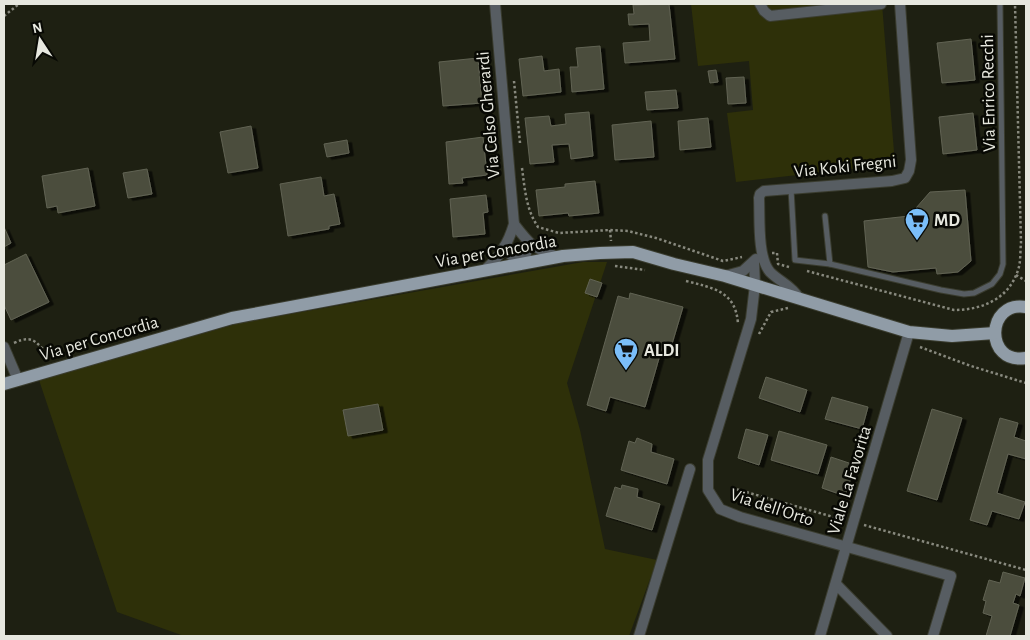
<svg xmlns="http://www.w3.org/2000/svg" width="1030" height="640" viewBox="0 0 1030 640" font-family="'Alegreya Sans',sans-serif">
<style>
.green{fill:#2e3009}
.building{fill:#4c4d3e;stroke:#616353;filter:url(#shadow)}
.lines{fill:none;stroke-linecap:round;stroke-linejoin:round}
.service-casing{stroke:#3a3c2f;stroke-width:7}
.minor-casing{stroke:#3a3c2f;stroke-width:12}
.primary-casing{stroke:#3a3c2f;stroke-width:14}
.path{stroke:#88897e;stroke-width:2.5;stroke-dasharray:2.5 2.5;stroke-linecap:butt}
.service{stroke:#575d62;stroke-width:5}
.minor{stroke:#575d62;stroke-width:10}
.primary{stroke:#909ca7;stroke-width:12}
.labels{text-anchor:middle;stroke-width:5;stroke-linejoin:round;paint-order:stroke}
.street-label{font-size:18px;fill:#e7e8df;stroke:#080904}
.poi-label{font-size:18px;font-weight:bold;fill:#e7e8df;stroke:#080904;text-anchor:start}
</style>
<defs>
<filter id="shadow"><feDropShadow dx="4.5" dy="2.5" stdDeviation="0" flood-color="#0009"/></filter>
</defs>
<rect width="100%" height="100%" fill="#1e2012"/>
<g class="green">
<path d="M691 4H882L895 164 736 182 727 113 753 110 749 61 698 66Z"/>
<path d="M583 262H607L567 383 580 430 605 549 657 560 629 636H184L117 612 39 380 240 323Z"/>
</g>
<g class="building">
<path d="M669 4 675 59 625 63 623 43 650 41 649 24 629 25 628 14H634L633 5Z"/>
<path d="M971 39 975 80 942 83 937 43Z"/>
<path d="M600 46 604 89 572 92 570 67H578L576 48Z"/>
<path d="M542 56 544 71 559 69 561 92 523 96 519 59Z"/>
<path d="M478 58 482 103 443 106 439 62Z"/>
<path d="M716 70 718 82 710 83 708 71Z"/>
<path d="M744 77 746 103 728 104 726 78Z"/>
<path d="M676 90 678 108 647 110 645 92Z"/>
<path d="M589 112 593 156 571 159 569 144 552 145 554 162 530 164 525 118 549 116 551 126 566 124 565 114Z"/>
<path d="M973 113 977 150 943 154 939 117Z"/>
<path d="M708 118 711 147 680 150 678 121Z"/>
<path d="M651 121 654 157 615 160 612 125Z"/>
<path d="M251 126 258 168 228 173 220 132Z"/>
<path d="M483 137 487 175 462 178 463 183 449 184 446 142Z"/>
<path d="M347 140 349 153 327 157 324 144Z"/>
<path d="M88 168 95 206 58 213 57 206 47 208 42 176Z"/>
<path d="M147 169 152 194 128 198 123 173Z"/>
<path d="M321 177 324 196 334 194 340 224 329 226V229L288 236 280 184Z"/>
<path d="M595 181 599 213 569 216 568 213 539 216 536 190 565 187V184Z"/>
<path d="M965 190 971 261 958 272 937 274 936 268 893 272 868 267 864 221 909 216 930 192Z"/>
<path d="M486 195 488 212 483 213 485 234 453 237 450 199Z"/>
<path d="M4 227 11 243 4 247Z"/>
<path d="M26 254 49 302 11 320 4 305V265Z"/>
<path d="M590 279 602 283 597 297 585 293Z"/>
<path d="M630 293 683 307 672 344 664 341 645 407 610 397 606 411 587 405 618 296 629 299Z"/>
<path d="M766 377 807 390 800 412 759 398Z"/>
<path d="M832 397 868 407 862 429 825 419Z"/>
<path d="M378 404 383 430 348 436 343 410Z"/>
<path d="M932 409 962 418 937 500 907 491Z"/>
<path d="M1000 418 1018 423 1014 437 1026 441V459L1008 454 997 493 1025 502 1019 519 992 511 987 525 970 520Z"/>
<path d="M746 429 768 435 759 465 738 458Z"/>
<path d="M779 431 827 445 818 474 771 460Z"/>
<path d="M637 438 652 444 651 452 674 459 667 484 621 470 629 441 635 443Z"/>
<path d="M831 457 855 465 845 496 822 488Z"/>
<path d="M622 485 638 489 637 497 660 504 652 530 606 516 615 487 621 489Z"/>
<path d="M1003 572 1025 578 1020 596 1016 594 1013 603 1019 605 1010 636H986L992 616 983 613 986 601 983 600 989 580 1000 583Z"/>
</g>
<g class="lines">
<defs>
<g id="service">
<path d="M791 189 795 260 830 264 941 290 964 294 974 293 992 284 1000 274 1003 264 1000 4"/>
<path d="M825 216 830 264"/>
</g>
<g id="minor">
<path d="M760 4 764 11 770 16 881 4"/>
<path d="M514 224C530 245 532 247 557 257"/>
<path d="M505 246 511 255 520 264 526 254 528 243"/>
<path d="M754 262 755 285 751 319 708 460V490L720 509 740 517 951 576 933 636"/>
<path d="M485 270C500 256 508 244 514 224L495 4"/>
<path d="M725 276 743 271 756 259"/>
<path d="M799 298C791 285 780 282 770 272 757 257 760 217 759 198L760 194 764 191 892 181 905 178 909 171 911 160 900 4"/>
<path d="M4 347 18 380"/>
<path d="M836 584 887 636"/>
<path d="M639 636 690 469"/>
<path d="M820 636 909 332"/>
</g>
<g id="primary">
<path d="M1026 307C986 300 984 365 1026 358"/>
<path d="M4 384 232 318 563 256 600 253 633 252 674 264 725 276 909 332 952 336 995 333"/>
</g>
</defs>
<use href="#service" class="service-casing"/>
<use href="#minor" class="minor-casing"/>
<use href="#primary" class="primary-casing"/>
<g class="path">
<path d="M4 16 19 4"/>
<path d="M514 81 520 143"/>
<path d="M522 168C525 190 526 209 538 227L559 233 610 230 628 231 656 238 723 261 742 257"/>
<path d="M610 230 611 241"/>
<path d="M772 253H777L778 264 789 267"/>
<path d="M615 266 645 270"/>
<path d="M807 271 954 310C982 310 1009 299 1018 270 1021 262 1020 251 1021 243L1015 4"/>
<path d="M1016 275 1026 281"/>
<path d="M686 281C713 288 736 291 738 324"/>
<path d="M759 334 771 312 788 308"/>
<path d="M14 343C37 332 37 348 53 357"/>
<path d="M920 347 971 366 1026 383"/>
<path d="M732 488 844 520"/>
<path d="M864 525 1026 570"/>
</g>
<use href="#service" class="service"/>
<use href="#minor" class="minor"/>
<use href="#primary" class="primary"/>
</g>
<defs>
<symbol id="supermarket-pin" viewBox="-11 -11 22 30"><path d="M0 17L-7.5 6A9.5 9.5 0 1 1 7.5 6Z" fill="#7bbef9" stroke="#080904"/><path d="M-6-5.5h2.5l.6 2H6L4.5 2H-2.5L-4.4-4H-6ZM-1.5 3.2a1.3 1.3 0 1 0 .1 0ZM3 3.2a1.3 1.3 0 1 0 .1 0Z" fill="#111"/></symbol>
</defs>
<g fill-rule="evenodd">
<use href="#supermarket-pin" x="903" y="206" width="28" height="38"/>
<use href="#supermarket-pin" x="612" y="336" width="28" height="38"/>
</g>
<g class="labels">
<g class="street-label">
<text transform="translate(988 93) rotate(-91)" y="6">Via Enrico Recchi</text>
<text transform="translate(488 115) rotate(-95)" y="6">Via Celso Gherardi</text>
<text transform="translate(845 166) rotate(-6)" y="6">Via Koki Fregni</text>
<text transform="translate(496 251) rotate(-10)" y="6">Via per Concordia</text>
<text transform="translate(99 338) rotate(-16)" y="6">Via per Concordia</text>
<text transform="translate(849 480) rotate(-73)" y="6">Viale La Favorita</text>
<text transform="translate(772 507) rotate(18)" y="6">Via dell'Orto</text>
</g>
<g class="poi-label">
<text x="934" y="226">MD</text>
<text x="644" y="356">ALDI</text>
</g>
</g>
<rect width="1030" height="640" fill="none" stroke="#e7e8df" stroke-width="10"/>
<g transform="translate(40 40) rotate(348)" stroke="#080904" stroke-width="4" paint-order="stroke">
<path d="M0-4L9 19L0 12L-9 19Z" fill="#e7e8df"/>
<text y="-8" font-size="14" font-weight="bold" text-anchor="middle" fill="#e7e8df">N</text>
</g>
</svg>
